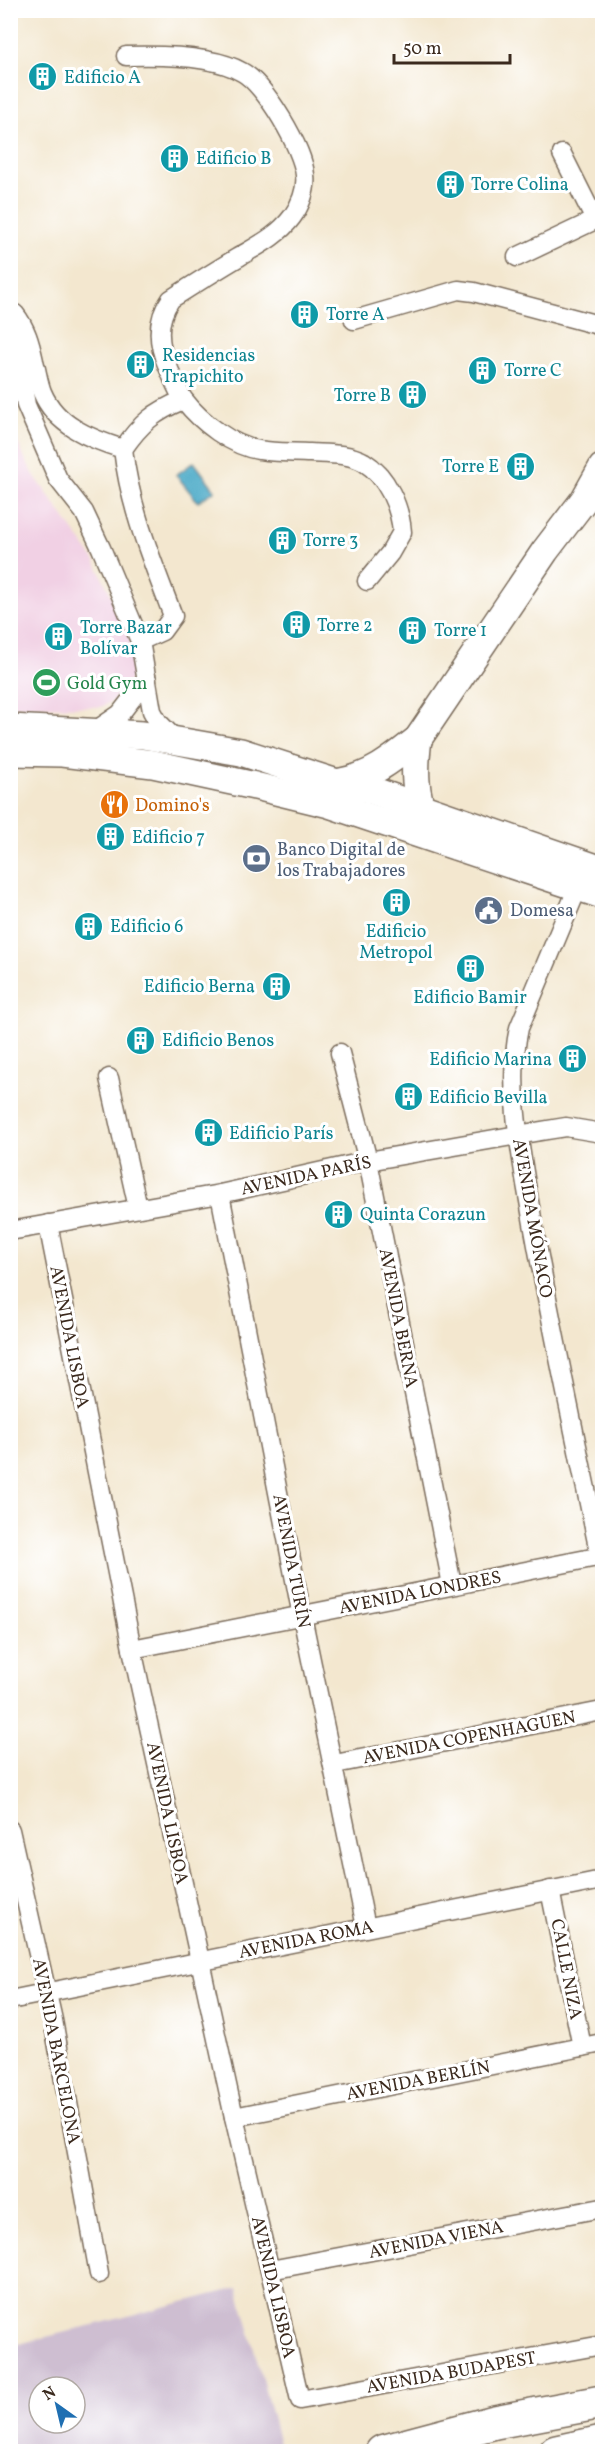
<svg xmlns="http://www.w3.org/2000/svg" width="613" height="2462" viewBox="0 0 613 2462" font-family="Vollkorn,serif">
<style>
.built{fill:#f1d0e4}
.industrial{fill:#cebed1;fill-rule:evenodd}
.water{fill:#47a8c6;stroke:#416972;stroke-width:1.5}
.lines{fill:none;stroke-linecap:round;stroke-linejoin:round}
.street-casing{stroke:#7b6c5c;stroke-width:21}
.secondary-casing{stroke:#7b6c5c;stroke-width:30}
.highway-casing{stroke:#7b6c5c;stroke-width:36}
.street{stroke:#fff;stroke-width:18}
.secondary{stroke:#fff;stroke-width:27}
.highway{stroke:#fff;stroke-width:33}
.labels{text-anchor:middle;stroke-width:6;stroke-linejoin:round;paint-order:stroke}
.culture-label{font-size:18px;fill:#0d838f;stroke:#fff;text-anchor:start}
.leisure-label{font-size:18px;fill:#27864d;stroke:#fff;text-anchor:start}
.food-label{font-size:18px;fill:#c56008;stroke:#fff;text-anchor:start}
.service-label{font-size:18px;fill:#4e5e75;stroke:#fff;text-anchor:start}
.street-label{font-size:18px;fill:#3b2a1e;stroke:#fff}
</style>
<rect width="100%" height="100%" fill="#fff"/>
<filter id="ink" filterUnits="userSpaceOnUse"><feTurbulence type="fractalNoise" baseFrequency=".0167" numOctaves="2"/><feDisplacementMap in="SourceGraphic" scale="12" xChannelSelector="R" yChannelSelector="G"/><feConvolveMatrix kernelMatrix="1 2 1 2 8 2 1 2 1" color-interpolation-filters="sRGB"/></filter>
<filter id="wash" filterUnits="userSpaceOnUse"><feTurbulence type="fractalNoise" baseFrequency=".008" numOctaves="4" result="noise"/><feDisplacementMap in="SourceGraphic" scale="24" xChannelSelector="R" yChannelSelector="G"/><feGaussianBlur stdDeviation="1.35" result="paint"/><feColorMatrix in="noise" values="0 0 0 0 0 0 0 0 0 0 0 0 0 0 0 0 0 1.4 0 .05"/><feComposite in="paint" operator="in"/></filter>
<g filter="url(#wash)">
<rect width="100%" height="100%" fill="#f3e7cf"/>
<path class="built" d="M10 423 23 455 34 475 95 561 128 632 135 665 132 676 125 688 112 701 101 707 11 706Z"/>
<path class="industrial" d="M238 2288 281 2451H11V2346ZM39 2387H75V2423H39Z"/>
<path class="water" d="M194 462 215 490 198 502 176 475Z"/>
</g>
<g filter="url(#ink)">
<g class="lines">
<defs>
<g id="street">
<path d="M126 56C159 55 214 55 242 72 265 84 303 149 305 175 307 190 300 206 292 217 278 236 257 246 237 258 215 271 193 285 171 299 156 320 157 343 168 367 173 378 177 391 184 400 201 422 232 446 259 450 276 453 293 452 310 453 327 454 348 453 364 462 387 476 400 507 402 532L390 553 367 581"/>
<path d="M562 154 595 220"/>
<path d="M517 257 595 220 602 221"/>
<path d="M10 311 26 405 58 479 84 512 101 548 140 641 152 711 158 722 176 740"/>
<path d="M15 314C26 328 30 343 34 361 37 371 38 382 42 392 56 426 91 439 123 449 130 509 152 560 173 616L162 631 140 641"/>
<path d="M354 320 458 290 474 292 602 326"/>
<path d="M123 449C141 423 154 412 183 400"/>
<path d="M95 731 120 714 147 679"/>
<path d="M578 887 519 1028C506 1086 522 1160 532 1218 552 1331 577 1444 600 1557"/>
<path d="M340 1053 368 1161 452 1585"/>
<path d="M109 1078 138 1208"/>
<path d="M220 1194 302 1616 366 1927"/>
<path d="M48 1224 132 1649 234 2117 300 2400 602 2345"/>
<path d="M10 1231 220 1194 368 1161 535 1132 566 1127 602 1133"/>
<path d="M132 1649 602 1556"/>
<path d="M335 1764 602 1711"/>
<path d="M10 1830 53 2020 99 2274"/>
<path d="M550 1890 582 2047"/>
<path d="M10 2000 602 1880"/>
<path d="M234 2117 602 2043"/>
<path d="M270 2270 602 2208"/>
</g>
<g id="secondary">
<path d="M10 728 143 735 241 752 334 782 368 789 602 870"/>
<path d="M418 739C414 769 414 792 425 820"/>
<path d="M10 752 62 753 153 764 255 786 329 804 602 895"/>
<path d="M341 782C373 776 394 758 418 739L545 551 584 500 602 468"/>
</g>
<g id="highway">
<path d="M382 2452 495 2422 602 2402"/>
<path d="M556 2452 602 2442"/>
</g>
</defs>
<use href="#street" class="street-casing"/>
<use href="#secondary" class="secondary-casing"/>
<use href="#highway" class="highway-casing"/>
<use href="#street" class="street"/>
<use href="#secondary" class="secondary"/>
<use href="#highway" class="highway"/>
</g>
</g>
<defs>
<symbol id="building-disc" viewBox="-11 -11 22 22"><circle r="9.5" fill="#0f9aa8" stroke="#fff"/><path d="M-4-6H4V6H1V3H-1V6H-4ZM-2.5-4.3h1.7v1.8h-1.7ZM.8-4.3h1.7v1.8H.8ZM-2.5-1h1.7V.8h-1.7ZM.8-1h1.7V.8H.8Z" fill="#fff"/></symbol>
<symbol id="stadium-disc" viewBox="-11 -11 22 22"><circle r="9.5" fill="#2e9e5b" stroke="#fff"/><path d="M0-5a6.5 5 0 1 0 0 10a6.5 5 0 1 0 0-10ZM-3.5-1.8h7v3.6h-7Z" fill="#fff"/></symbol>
<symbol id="restaurant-disc" viewBox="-11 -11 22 22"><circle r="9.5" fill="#e8710a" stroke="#fff"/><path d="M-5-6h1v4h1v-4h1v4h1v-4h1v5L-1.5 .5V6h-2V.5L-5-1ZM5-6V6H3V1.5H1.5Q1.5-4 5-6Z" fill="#fff"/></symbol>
<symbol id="bank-disc" viewBox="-11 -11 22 22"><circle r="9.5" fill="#5c6f8a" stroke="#fff"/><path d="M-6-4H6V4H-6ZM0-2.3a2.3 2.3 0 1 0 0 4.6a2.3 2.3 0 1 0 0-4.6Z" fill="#fff"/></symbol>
<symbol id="civic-disc" viewBox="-11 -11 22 22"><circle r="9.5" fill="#5c6f8a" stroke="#fff"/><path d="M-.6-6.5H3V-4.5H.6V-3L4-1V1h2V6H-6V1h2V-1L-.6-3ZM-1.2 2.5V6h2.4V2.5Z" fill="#fff"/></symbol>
</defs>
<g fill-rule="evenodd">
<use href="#building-disc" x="26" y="60" width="33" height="33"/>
<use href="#building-disc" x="158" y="142" width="33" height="33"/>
<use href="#building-disc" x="434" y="168" width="33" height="33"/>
<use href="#building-disc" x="288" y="298" width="33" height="33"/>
<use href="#building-disc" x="124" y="348" width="33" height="33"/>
<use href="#building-disc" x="466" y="354" width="33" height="33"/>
<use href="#building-disc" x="396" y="378" width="33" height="33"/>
<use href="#building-disc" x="504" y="450" width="33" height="33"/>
<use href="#building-disc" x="266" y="524" width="33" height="33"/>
<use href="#building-disc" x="280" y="608" width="33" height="33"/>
<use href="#building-disc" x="396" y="614" width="33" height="33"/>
<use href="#building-disc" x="42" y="620" width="33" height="33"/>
<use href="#stadium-disc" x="30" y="666" width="33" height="33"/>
<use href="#restaurant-disc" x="98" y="788" width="33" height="33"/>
<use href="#building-disc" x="94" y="820" width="33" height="33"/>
<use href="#bank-disc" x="240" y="842" width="33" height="33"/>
<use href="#building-disc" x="380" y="886" width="33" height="33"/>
<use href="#civic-disc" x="472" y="894" width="33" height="33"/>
<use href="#building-disc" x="72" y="910" width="33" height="33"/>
<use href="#building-disc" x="454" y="952" width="33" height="33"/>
<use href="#building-disc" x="260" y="970" width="33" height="33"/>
<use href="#building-disc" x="124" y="1024" width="33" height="33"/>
<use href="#building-disc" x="556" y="1042" width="33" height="33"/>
<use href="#building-disc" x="392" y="1080" width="33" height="33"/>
<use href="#building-disc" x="192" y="1116" width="33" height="33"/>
<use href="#building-disc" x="322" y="1198" width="33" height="33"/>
</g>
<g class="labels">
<g class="culture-label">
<text x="64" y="83">Edificio A</text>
<text x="196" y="164">Edificio B</text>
<text x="471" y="190">Torre Colina</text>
<text x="326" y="320">Torre A</text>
<text x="162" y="361">Residencias<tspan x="162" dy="21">Trapichito</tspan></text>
<text x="504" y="376">Torre C</text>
<text x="391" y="401" text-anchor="end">Torre B</text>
<text x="499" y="472" text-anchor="end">Torre E</text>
<text x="303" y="546">Torre 3</text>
<text x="317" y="631">Torre 2</text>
<text x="80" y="633">Torre Bazar<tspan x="80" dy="21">Bolívar</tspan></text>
<text x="434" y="636">Torre 1</text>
<text x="132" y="843">Edificio 7</text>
<text x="110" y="932">Edificio 6</text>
<text x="396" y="937" text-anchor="middle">Edificio<tspan x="396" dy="21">Metropol</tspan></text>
<text x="255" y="992" text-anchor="end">Edificio Berna</text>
<text x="470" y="1003" text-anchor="middle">Edificio Bamir</text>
<text x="162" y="1046">Edificio Benos</text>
<text x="552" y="1065" text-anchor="end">Edificio Marina</text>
<text x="429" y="1103">Edificio Bevilla</text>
<text x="229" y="1139">Edificio París</text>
<text x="360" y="1220">Quinta Corazun</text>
</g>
<g class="leisure-label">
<text x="67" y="689">Gold Gym</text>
</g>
<g class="food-label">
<text x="135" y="811">Domino's</text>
</g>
<g class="service-label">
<text x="277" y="855">Banco Digital de<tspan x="277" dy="21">los Trabajadores</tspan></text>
<text x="510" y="916">Domesa</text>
</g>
<g class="street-label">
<text transform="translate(306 1175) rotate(-12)" y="6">AVENIDA PARÍS</text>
<text transform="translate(533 1218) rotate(80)" y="6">AVENIDA MÓNACO</text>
<text transform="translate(399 1318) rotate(79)" y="6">AVENIDA BERNA</text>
<text transform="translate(70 1337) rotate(79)" y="6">AVENIDA LISBOA</text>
<text transform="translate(292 1561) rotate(79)" y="6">AVENIDA TURÍN</text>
<text transform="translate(420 1592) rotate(-11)" y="6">AVENIDA LONDRES</text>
<text transform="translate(469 1737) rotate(-11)" y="6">AVENIDA COPENHAGUEN</text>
<text transform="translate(168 1813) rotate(78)" y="6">AVENIDA LISBOA</text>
<text transform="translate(306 1939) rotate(-11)" y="6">AVENIDA ROMA</text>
<text transform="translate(567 1969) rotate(79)" y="6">CALLE NIZA</text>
<text transform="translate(57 2051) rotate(79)" y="6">AVENIDA BARCELONA</text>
<text transform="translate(418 2080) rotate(-11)" y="6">AVENIDA BERLÍN</text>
<text transform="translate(436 2239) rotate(-11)" y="6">AVENIDA VIENA</text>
<text transform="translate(274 2287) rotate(77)" y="6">AVENIDA LISBOA</text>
<text transform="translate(451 2372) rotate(-10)" y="6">AVENIDA BUDAPEST</text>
</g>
</g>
<rect width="613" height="2462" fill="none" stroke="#fff" stroke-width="36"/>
<g transform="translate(57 2405) rotate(326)"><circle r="28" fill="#ffffff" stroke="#b1aaa5" stroke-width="1.5"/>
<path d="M0-4.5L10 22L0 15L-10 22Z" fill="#1f6fb2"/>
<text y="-9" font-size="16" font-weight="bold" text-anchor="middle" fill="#3b2a1e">N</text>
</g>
<path d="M394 54v9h116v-9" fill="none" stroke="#3b2a1e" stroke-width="3"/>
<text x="403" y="54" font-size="18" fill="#3b2a1e" stroke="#ffffff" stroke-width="4.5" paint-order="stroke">50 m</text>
</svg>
